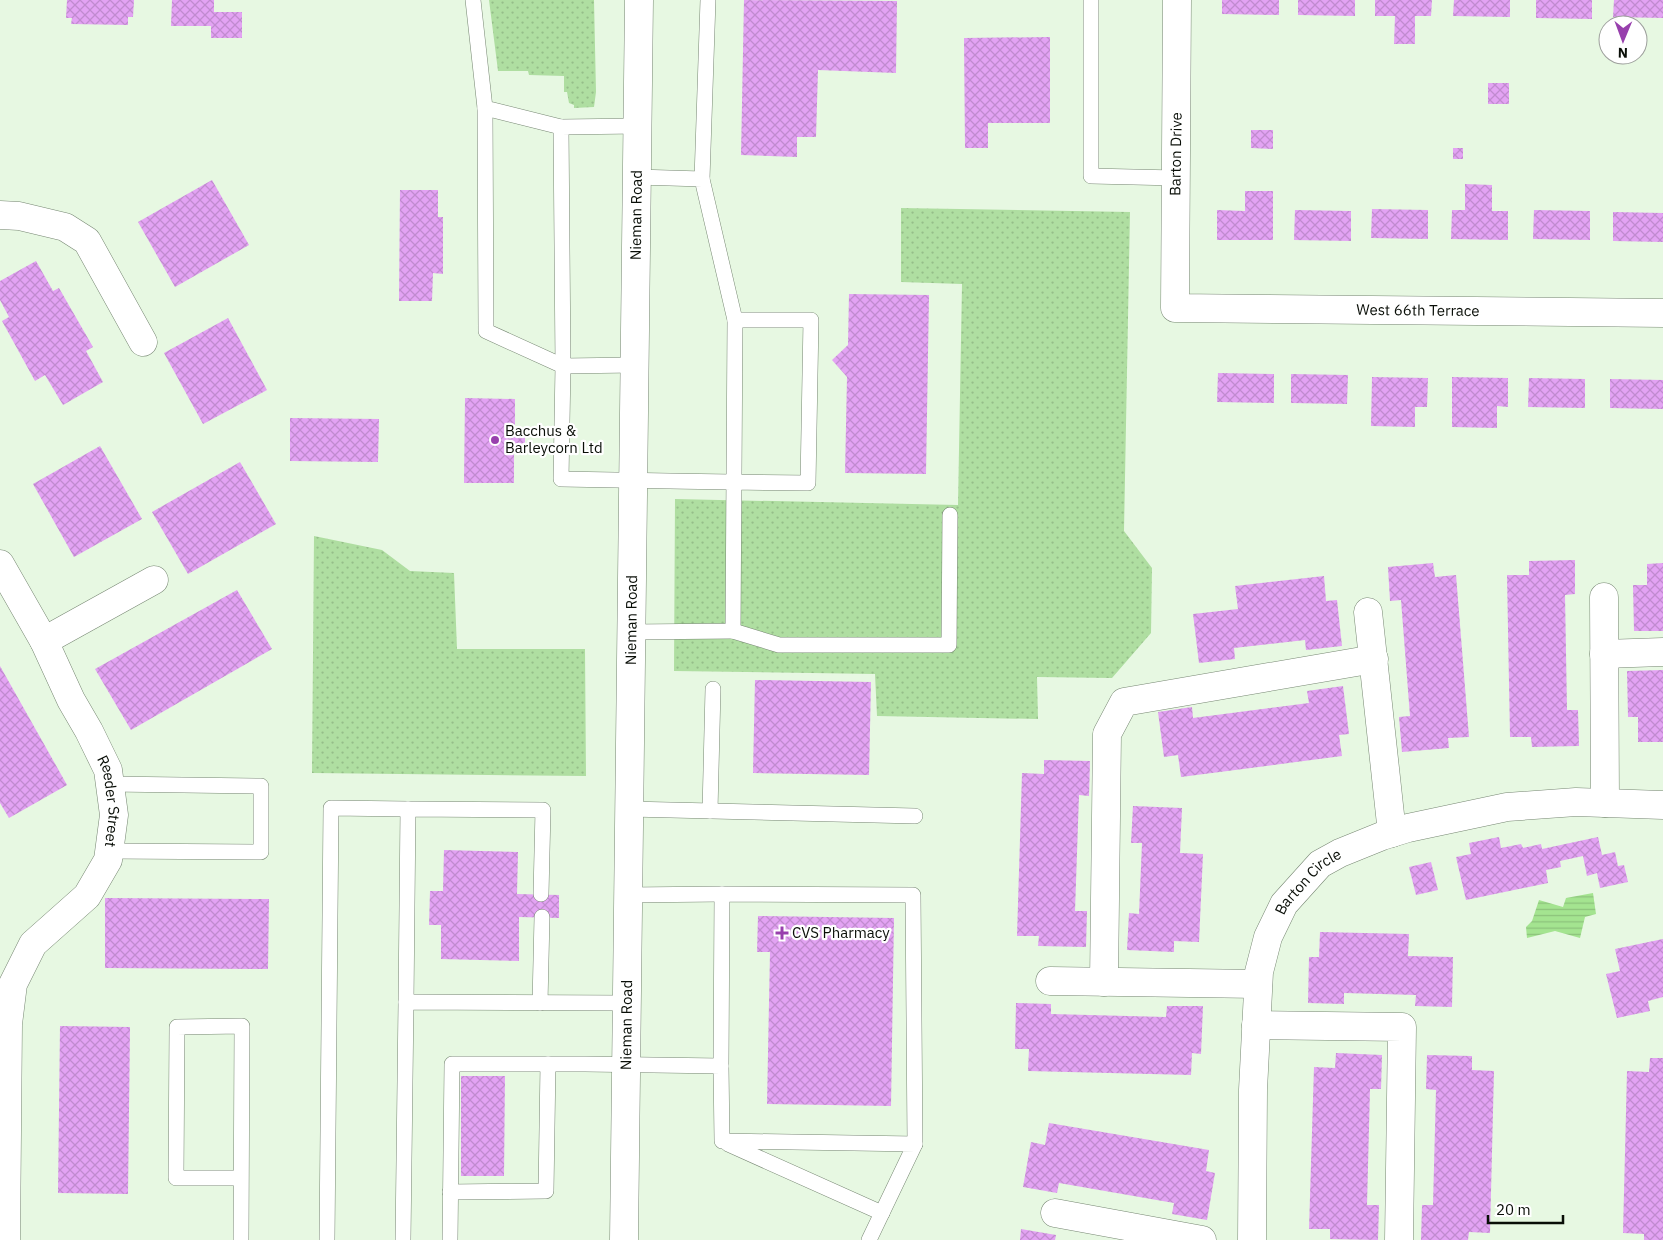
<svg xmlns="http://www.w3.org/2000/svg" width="1663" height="1240" viewBox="0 0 1663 1240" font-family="'IBM Plex Sans',sans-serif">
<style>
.green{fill:url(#green-dots)}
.water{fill:url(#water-rules)}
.building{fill:url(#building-cross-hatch)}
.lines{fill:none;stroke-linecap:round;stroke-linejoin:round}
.service-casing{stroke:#778773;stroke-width:16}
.minor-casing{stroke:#778773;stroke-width:29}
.secondary-casing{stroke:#778773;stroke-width:29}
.service{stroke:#fff;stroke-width:15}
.minor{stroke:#fff;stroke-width:28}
.secondary{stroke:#fff;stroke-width:28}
.poi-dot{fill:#9840ad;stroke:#fff;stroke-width:2}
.labels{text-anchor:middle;stroke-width:4.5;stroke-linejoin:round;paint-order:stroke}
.street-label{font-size:15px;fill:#090e07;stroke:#fff}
.poi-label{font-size:15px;fill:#090e07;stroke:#fff;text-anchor:start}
</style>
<defs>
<pattern id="green-dots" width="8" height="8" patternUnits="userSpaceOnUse" patternTransform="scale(1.25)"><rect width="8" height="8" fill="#afdea1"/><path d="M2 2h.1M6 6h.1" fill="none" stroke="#95bd89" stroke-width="1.8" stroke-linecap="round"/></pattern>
<pattern id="water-rules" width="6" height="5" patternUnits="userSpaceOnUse" patternTransform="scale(1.25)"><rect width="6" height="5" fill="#a4e490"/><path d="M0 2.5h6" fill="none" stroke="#8cc27b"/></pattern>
<pattern id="building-cross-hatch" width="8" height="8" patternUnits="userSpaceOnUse" patternTransform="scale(1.25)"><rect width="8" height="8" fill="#e3a3f3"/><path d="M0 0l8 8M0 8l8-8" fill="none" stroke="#c18bcf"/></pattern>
</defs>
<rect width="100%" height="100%" fill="#e7f8e2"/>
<g class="green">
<path d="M489 0H594L596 92 594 107 574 108V105L569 103 567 92H564V76L529 75 528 71H498Z"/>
<path d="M901 208 1130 212 1124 531 1152 568 1151 633 1112 678 1037 677 1038 719 877 716 875 674 674 671 675 499 958 505 962 284 901 282Z"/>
<path d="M314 536 382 550 410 571 454 573 457 649H585L586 776 312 773Z"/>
</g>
<path class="water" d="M1593 893 1596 914 1585 917 1580 938 1555 931 1527 938 1526 927 1532 921 1539 900 1563 907 1566 898Z"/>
<g class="building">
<path d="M67 0H134L133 17H128V25L71 24 72 18H66Z"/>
<path d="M172 0H214V12H242V38H211V26H171Z"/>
<path d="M744 0 897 1 896 73 818 70 816 137H797V157L741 155Z"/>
<path d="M1222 0H1279V15L1222 14Z"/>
<path d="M1298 0H1355V16L1298 15Z"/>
<path d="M1375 0H1432L1431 16H1415V44H1394L1395 16H1375Z"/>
<path d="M1454 0H1510V17L1453 16Z"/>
<path d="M1536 0H1592V19L1536 18Z"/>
<path d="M1614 0H1663V18L1613 17Z"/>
<path d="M1050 37V123H988V148H965L964 38Z"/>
<rect x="1488" y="83" width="21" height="21"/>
<path d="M1251 130H1273V149L1251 148Z"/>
<rect x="1453" y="148" width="10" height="11"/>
<path d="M212 180 249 245 175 287 138 222Z"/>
<path d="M1465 184 1492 185V211H1508V240L1451 239 1452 210H1465Z"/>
<path d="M400 190H438V217H443V274L433 273 432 301H399Z"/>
<path d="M1245 191H1273V240H1217V210L1245 211Z"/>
<path d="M1372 209 1428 210V239L1371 238Z"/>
<path d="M1295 210 1351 211V241L1294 240Z"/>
<path d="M1534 210 1590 211V240L1533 239Z"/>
<path d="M1613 212 1663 213V242L1613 241Z"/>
<path d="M36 261 53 291 59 288 93 347 86 351 103 382 63 405 45 375 35 381 2 321 9 317 0 300V281Z"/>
<path d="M849 294 929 295 926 474 845 473 847 377 832 360 848 345Z"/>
<path d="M228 318 267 390 203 424 164 353Z"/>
<path d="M1218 373 1274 374V403L1217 402Z"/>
<path d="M1291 374 1348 375 1347 404 1291 403Z"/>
<path d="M1372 377 1428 378 1427 407H1415V427L1371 426Z"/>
<path d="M1452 377 1508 378V407L1497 406V428L1452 427Z"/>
<path d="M1529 378 1585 379V408L1528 407Z"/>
<path d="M1610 379 1663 380V409L1610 408Z"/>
<path d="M465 398 515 399V432H525V448H514V483H464Z"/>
<path d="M290 418 379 419 378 462 290 461Z"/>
<path d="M100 446 142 519 74 557 33 484Z"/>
<path d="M240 462 276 524 188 574 152 512Z"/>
<path d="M1575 560V594L1565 595 1567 710H1578L1579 746 1532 747 1531 737H1510L1507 575H1529V561Z"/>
<path d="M1433 563 1435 577 1456 575 1469 737 1448 738 1449 748 1402 752 1399 717 1410 716 1401 600 1390 601 1388 567Z"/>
<path d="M1663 563V631H1634L1633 585H1647V564Z"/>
<path d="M1324 576 1326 601 1337 600 1342 646 1306 650 1305 640 1234 648 1235 659 1199 663 1193 614 1238 609 1235 586Z"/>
<path d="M237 590 272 649 131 730 95 669Z"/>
<path d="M0 666 67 785 9 818 0 803Z"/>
<path d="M1663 670V742H1638V717H1628L1627 671Z"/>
<path d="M755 680 871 682 869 775 753 773Z"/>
<path d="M1343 686 1349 734 1339 735 1342 756 1181 777 1178 755 1164 757 1158 712 1192 707 1193 718 1309 703 1307 691Z"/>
<path d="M1044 760 1090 761 1089 796 1079 795 1075 911H1087L1086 947 1038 946 1039 936H1017L1022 773 1044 774Z"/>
<path d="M1133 806 1182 808 1180 853 1203 854 1199 942 1174 941V952L1127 950 1129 913 1139 914 1142 843H1131Z"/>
<path d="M1499 837 1501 848 1521 844 1523 848 1541 844 1542 849 1598 837 1602 855 1615 852 1618 866 1624 865 1628 882 1600 888 1597 873 1587 876 1583 856 1560 861 1561 867 1546 870 1548 883 1466 900 1456 857 1471 854 1469 843Z"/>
<path d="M444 850 518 852 517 894 559 895V918L519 917V961L441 959V925H429L430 891H443Z"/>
<path d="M1431 862 1438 890 1416 895 1409 867Z"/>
<path d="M105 898 269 899 268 969 105 968Z"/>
<path d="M758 916 894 918 891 1106 767 1104 770 952H757Z"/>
<path d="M1320 932 1409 934 1408 956 1453 957 1452 1007 1415 1006 1416 995 1344 993V1004L1308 1003 1309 957H1319Z"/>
<path d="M1663 939V997L1648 1001 1650 1011 1617 1018 1606 974 1620 971 1615 949Z"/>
<path d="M1016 1003 1051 1004V1014L1166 1017 1167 1006H1203L1201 1054 1192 1053 1191 1075 1028 1071 1029 1049H1015Z"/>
<path d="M60 1026 130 1027 128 1194 58 1193Z"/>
<path d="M1336 1053 1382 1055 1381 1089H1370L1367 1205H1379L1378 1240 1330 1239V1229H1309L1314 1067 1335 1068Z"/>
<path d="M1427 1055 1472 1056V1070L1494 1071 1490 1233 1469 1232 1468 1240H1421L1422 1205H1433L1436 1090 1426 1089Z"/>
<path d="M1650 1058H1663V1240H1644V1234L1623 1233 1627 1071 1649 1072Z"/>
<path d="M461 1076H505L504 1176H461Z"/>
<path d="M1049 1123 1209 1150 1206 1171 1215 1173 1207 1220 1172 1214 1174 1203 1059 1183 1057 1193 1023 1187 1031 1142 1045 1145Z"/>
<path d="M1021 1229 1056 1235 1055 1240H1020Z"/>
</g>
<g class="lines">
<defs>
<g id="service">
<path d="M473 0 485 108 561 127"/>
<path d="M1091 0V176L1176 178"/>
<path d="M485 108 486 331 563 366 561 479C643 481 726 482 808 483L811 320H735L733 631 631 632"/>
<path d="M637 177 702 179 735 320"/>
<path d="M702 179 708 0"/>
<path d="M635 365 563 366 561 127 638 126"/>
<path d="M733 631 779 645H949L950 515"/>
<path d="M629 809 915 816"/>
<path d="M710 811 713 689"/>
<path d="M109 851 261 852V786L110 784"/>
<path d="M628 895 722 894"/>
<path d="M406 1002 408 809 543 810 541 894"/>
<path d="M540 1003 542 917"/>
<path d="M721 1066 722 894 913 895 915 1144"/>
<path d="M728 1144 882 1213"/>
<path d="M450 1192 546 1191 548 1064"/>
<path d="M241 1240 242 1026 177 1027 176 1178H241"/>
<path d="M327 1240 331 808 408 809"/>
<path d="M403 1240 406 1002 627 1003"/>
<path d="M450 1240 452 1064H585L721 1066 722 1141 915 1144 869 1240"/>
</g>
<g id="minor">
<path id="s1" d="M1177 0 1175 308 1663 313"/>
<path d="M0 215 19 216 65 227 87 241 143 342"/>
<path id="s2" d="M0 564 44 641 71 700 89 731 108 770 114 815 108 860 87 896 33 944 13 984 8 1024 6 1240"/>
<path d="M1604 597 1605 803"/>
<path d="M1368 612 1392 833"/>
<path d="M44 641 154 580"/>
<path d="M1604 654 1663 652"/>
<path d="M1050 981 1258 984"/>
<path d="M1104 982 1107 734 1124 702 1374 659"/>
<path d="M1256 1025 1402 1027 1399 1240"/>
<path d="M1055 1213 1202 1240"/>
<path id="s3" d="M1252 1240 1253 1090 1259 972 1268 937 1284 904 1320 864 1340 853 1382 836 1408 828 1507 807 1576 802 1663 805"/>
</g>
<g id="secondary">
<path id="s4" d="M624 1240 639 0"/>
</g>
</defs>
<use href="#service" class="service-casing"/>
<use href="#minor" class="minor-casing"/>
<use href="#secondary" class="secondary-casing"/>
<use href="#service" class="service"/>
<use href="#minor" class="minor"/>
<use href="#secondary" class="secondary"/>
</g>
<g class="poi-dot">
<circle cx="495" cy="440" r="5"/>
<path d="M779.5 925.5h5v5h5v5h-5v5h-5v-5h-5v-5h5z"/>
</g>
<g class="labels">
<g class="street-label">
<text transform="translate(1176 154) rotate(-89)" y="5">Barton Drive</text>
<text dy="5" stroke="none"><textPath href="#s4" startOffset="1025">Nieman Road</textPath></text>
<text dy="5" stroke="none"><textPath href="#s1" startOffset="551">West 66th Terrace</textPath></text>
<text dy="5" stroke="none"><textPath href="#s4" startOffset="620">Nieman Road</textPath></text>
<text dy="5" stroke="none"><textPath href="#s2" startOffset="264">Reeder Street</textPath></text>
<text dy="5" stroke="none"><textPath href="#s3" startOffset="374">Barton Circle</textPath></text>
<text dy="5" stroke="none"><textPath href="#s4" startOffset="215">Nieman Road</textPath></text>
</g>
<g class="poi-label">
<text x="505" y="436">Bacchus &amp;<tspan x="505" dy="17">Barleycorn Ltd</tspan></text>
<text x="792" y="938">CVS Pharmacy</text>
</g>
</g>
<g transform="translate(1623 40) rotate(181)"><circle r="24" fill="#ffffff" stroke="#9d9f9c"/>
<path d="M0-4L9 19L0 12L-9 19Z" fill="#9840ad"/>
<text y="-8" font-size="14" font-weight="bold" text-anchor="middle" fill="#090e07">N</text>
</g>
<path d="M1488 1215v8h75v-8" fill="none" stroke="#090e07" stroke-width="2.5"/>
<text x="1496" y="1215" font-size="15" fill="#090e07" stroke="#ffffff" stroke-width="4" paint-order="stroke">20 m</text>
</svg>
